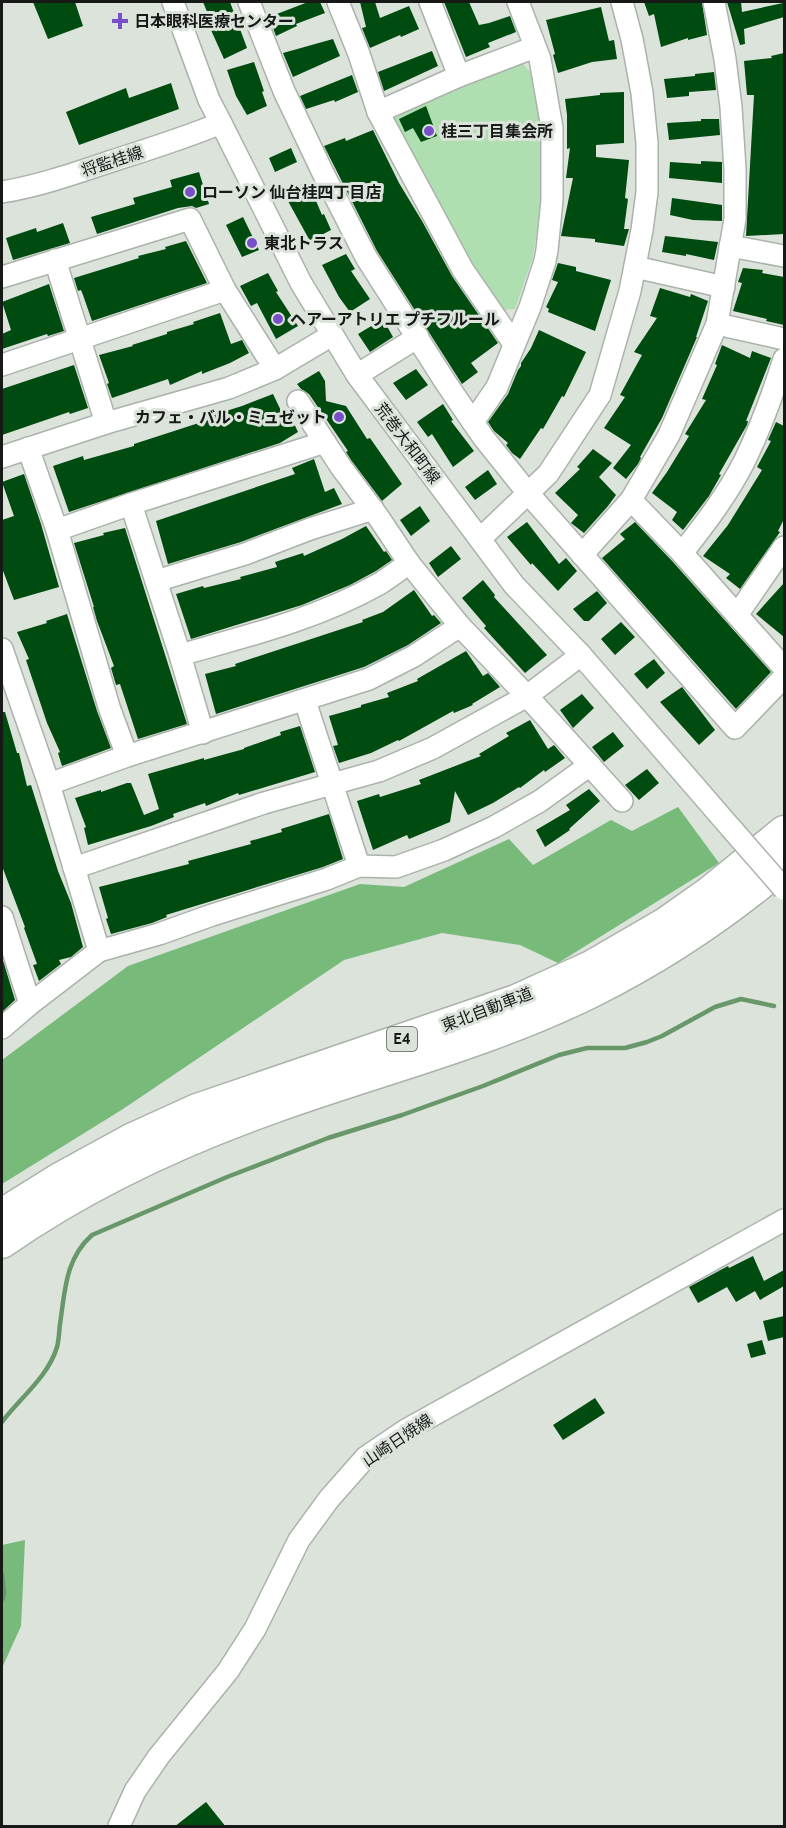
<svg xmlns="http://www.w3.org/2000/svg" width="786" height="1828" viewBox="0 0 786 1828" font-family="Cabin,'Noto Sans JP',sans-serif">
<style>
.green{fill:#afdfb0}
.forest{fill:#77ba7a}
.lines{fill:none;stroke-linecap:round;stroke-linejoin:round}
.stream{stroke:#68986a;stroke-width:4.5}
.building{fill:#004b0f}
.minor-casing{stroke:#abb2ab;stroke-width:24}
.highway-casing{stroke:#abb2ab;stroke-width:33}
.minor{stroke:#fff;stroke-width:21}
.highway{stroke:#fff;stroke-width:30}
.minor-bridge-casing{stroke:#abb2ab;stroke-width:24;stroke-linecap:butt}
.minor-bridge{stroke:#fff;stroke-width:21}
.poi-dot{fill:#784fc8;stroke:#dbe3db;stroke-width:2}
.labels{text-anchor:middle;stroke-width:6;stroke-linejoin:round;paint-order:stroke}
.shield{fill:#dbe3db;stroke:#525652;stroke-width:1.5}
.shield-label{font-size:15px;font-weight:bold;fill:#171917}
.poi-label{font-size:16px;font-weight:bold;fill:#171917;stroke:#dbe3db;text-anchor:start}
.street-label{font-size:16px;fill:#171917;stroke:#dbe3db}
</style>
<rect width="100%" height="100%" fill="#dbe3db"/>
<path class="green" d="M523 64 532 74 544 131 541 203 533 257 515 309 500 310 467 262 393 119C435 96 478 79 523 64Z"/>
<g class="forest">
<path d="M678 807 719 863 558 963 520 945 442 933 344 960 123 1109 2 1184V1060L128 966 360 884 404 887 509 839 533 865 611 820 632 831Z"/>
<path d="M25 1540 21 1626 2 1668V1545Z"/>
</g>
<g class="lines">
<g class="stream">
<path d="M2 1422C20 1398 48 1377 57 1347 59 1340 59 1332 60 1324 65 1291 65 1259 92 1235L227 1177 328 1138 402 1115 483 1086 559 1055 587 1048H625L647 1042 662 1036 715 1007 741 999 774 1006"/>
<path d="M2 1574 4 1594 2 1600"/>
</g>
</g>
<g class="building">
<path d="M33 2H75L83 26 48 39Z"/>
<path d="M203 2H230L247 48 224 59 211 30 214 29Z"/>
<path d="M308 2H320L325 13 296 24 297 26 276 36 269 17Z"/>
<path d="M360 2H375L380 18 409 6 419 29 401 37 400 35 370 48 362 28 366 27Z"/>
<path d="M444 2H469L479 25 489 23 510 16 516 32 488 43 490 47 466 57Z"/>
<path d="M644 2H702L707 35 688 40V38L661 47 654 14 649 16Z"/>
<path d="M727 2H741L742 12 783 3 784 17 744 29 745 44 740 45Z"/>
<path d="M601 7 609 41 614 40 617 59 592 62 558 73 553 55 555 54 546 20Z"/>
<path d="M333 39 340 56 293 77 283 53Z"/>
<path d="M432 51 438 66 384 91 378 72Z"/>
<path d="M784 53V234L746 236 754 95H747L744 61 772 58 771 56Z"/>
<path d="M254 62 264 91 262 92 267 106 247 115 236 96 227 70Z"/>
<path d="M714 72 716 90 689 92V96L667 98 664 79 695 76V74Z"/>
<path d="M352 75 358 92 335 102 334 100 306 109 300 96Z"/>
<path d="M171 83 179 109 79 145 66 112 126 88 129 98Z"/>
<path d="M624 92V143L596 145V157L629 160 625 198 628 199 624 229H629L624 246 595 242V239L561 236 573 178H566L570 148 567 149V115L565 99 600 95V93Z"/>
<path d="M426 106 437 136 421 142 413 128 405 132 399 119Z"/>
<path d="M701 119H719L720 135 669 140 667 123 701 121Z"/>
<path d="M373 130 399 183 422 221 452 276 498 343 471 363 478 372 462 384 377 251 324 146 345 138 346 141Z"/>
<path d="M291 148 297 162 275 172 269 158Z"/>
<path d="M701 161 722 162V183L669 178 670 162 701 164Z"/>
<path d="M199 172 209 204 196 208 192 206 178 208 97 234 91 217 135 204 133 198 172 187 170 180Z"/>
<path d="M308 182 322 215 324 214 331 230 310 241 283 192Z"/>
<path d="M672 198 722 205V221L693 220 670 215Z"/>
<path d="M243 217 259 250 242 257 226 225Z"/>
<path d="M63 223 70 243 13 260 6 238 36 228 37 232Z"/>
<path d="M665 236 718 242 714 260 686 254V256L662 252Z"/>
<path d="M186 241 207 283 92 321 83 295 81 290 78 291 74 278 139 258 138 256 166 249 165 247Z"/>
<path d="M346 254 355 269 351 271 370 299 350 312 339 297 322 265Z"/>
<path d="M558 263 576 267V271L611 280 595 331 548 312 549 309 546 307 558 282 552 280Z"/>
<path d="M743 268 763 270 762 273 784 277V325L766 321 767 319 733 311 742 283 738 282Z"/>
<path d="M268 273 278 291 276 292 298 326 276 339 257 303 251 306 240 286Z"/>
<path d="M49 284 64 331 48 336 47 334 2 349V334L11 330 2 302Z"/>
<path d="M660 288 690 297 691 294 708 301 696 337H697L662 418 640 457 641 458 638 464 626 479 613 468 631 445 604 428 625 397 620 395 642 355 634 352 657 318 650 316Z"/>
<path d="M220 313 231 344 242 340 249 353 230 363 202 374V371L170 385 168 379 112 398 107 384 109 383 99 355 133 346 132 345 167 334V332L194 324 193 322Z"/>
<path d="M383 319 393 337 370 352 358 334Z"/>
<path d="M539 330 586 352 564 397 562 396 543 429 541 428 520 459 512 453 506 445 508 443 494 431 488 422 508 394 518 370 521 366V363L531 348Z"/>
<path d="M722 345 750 358 752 351 771 358 746 421H748L747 425 719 474 721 475 709 496 683 530 672 520 677 512 652 493 667 472 689 436 685 434 706 400 702 399 717 365 715 364Z"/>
<path d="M74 365 88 408 70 414 69 412 2 435V389Z"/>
<path d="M416 369 428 385 406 400 393 383Z"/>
<path d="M319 371 325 381 326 401 346 406 367 439 370 438 402 484 382 501 351 460 346 452 348 451 309 394 301 389 297 384Z"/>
<path d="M273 394 284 417 290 415 298 432 280 443 69 512 53 466 83 456 84 460 134 446V444L208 420 207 417 242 406Z"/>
<path d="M443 404 453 420 451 421 474 451 453 467 432 434 428 437 417 422Z"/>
<path d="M776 422 784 426V519L778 531 780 532 740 589 726 578 730 574 703 556 728 525 762 470 757 467 771 441 768 440Z"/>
<path d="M593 449 612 463 599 477 616 495 608 506 584 533 571 523 578 515 555 493 580 469 577 467Z"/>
<path d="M314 459 325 492 334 488 342 504 241 542 168 564 156 521 295 474 292 468Z"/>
<path d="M488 470 497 484 475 500 465 487Z"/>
<path d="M24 474 41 524 59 587 14 600 2 568V520L14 516 2 482Z"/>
<path d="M420 506 430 521 411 536 400 520Z"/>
<path d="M527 522 559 564 566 558 577 571 558 591 532 563 531 565 507 537Z"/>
<path d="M635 522 673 562 771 672 736 709 602 558 625 539 620 534Z"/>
<path d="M366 526 384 552 386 551 392 560 376 571 350 585 302 605 191 639 176 594 203 586 204 588 241 579 240 577 277 567 275 562 303 553 304 556 342 539Z"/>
<path d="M125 528 187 724 138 739 120 684 116 685 111 668 114 666 97 621 93 607H94L74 543 104 535 103 533Z"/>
<path d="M451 546 461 559 438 577 429 563Z"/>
<path d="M483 580 495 595 494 597 547 655 525 673 484 628 486 626 462 598Z"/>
<path d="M784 583V637L756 614Z"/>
<path d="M414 590 432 616 434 615 441 623 408 645 364 667 216 714 205 674 236 666 235 664 363 622 362 620 383 612Z"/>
<path d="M597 591 607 603 589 621H584L573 609Z"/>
<path d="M67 614 97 711 111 748 62 766 58 753 60 752 47 723 26 660 29 659 17 632 47 623 46 621Z"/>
<path d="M621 622 635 637 615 655 601 639Z"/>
<path d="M466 651 483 676 488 673 500 687 472 704 473 705 454 713 453 711 399 741 398 740 371 753 339 763 333 746 338 745 329 716 361 707V705L389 697 387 693 418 681 417 679Z"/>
<path d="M654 659 665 673 647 689 634 674Z"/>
<path d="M682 687 715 730 699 745 660 702Z"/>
<path d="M582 694 594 708 573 728 560 710Z"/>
<path d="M2 712H5L17 753H19L27 786 31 785 58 871 71 903 83 947 71 957 59 960 61 964 39 981 33 965 37 964 24 928 25 927 2 866Z"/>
<path d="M530 720 548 749 554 745 565 758 545 772 544 770 520 788 519 787 493 803 468 815 455 791 450 822 409 839 407 835 373 850 357 801 379 794 380 797 421 784 419 780 481 756 479 754 509 736 506 733Z"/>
<path d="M300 726 315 772 239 795 238 793 206 806 205 803 173 814 174 817 151 826 88 845 84 828 86 827 75 798 101 790V792L127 783H131L144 815 159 809 148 774 204 758V760L244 749V748L281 735 280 732Z"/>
<path d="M613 732 624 746 604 762 592 747Z"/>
<path d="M647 769 659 783 639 800 625 785Z"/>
<path d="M589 789 600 801 569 829 570 830 545 847 536 830 570 810 566 805Z"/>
<path d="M329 814 343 859 323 867 166 915 167 917 152 923 111 934 106 919 108 918 99 887 189 864 188 861 251 844 250 841 282 832 281 829Z"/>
<path d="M2 957 15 1000 2 1012Z"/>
<path d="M753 1256 764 1281 784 1270V1286L760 1300 755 1291 736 1302 727 1287 698 1303 689 1287 728 1266 729 1268Z"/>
<path d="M784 1316V1337L768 1341 763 1321Z"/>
<path d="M762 1340 766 1354 751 1358 747 1344Z"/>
<path d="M595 1398 605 1413 563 1440 553 1425Z"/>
<path d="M206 1802 226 1827H174Z"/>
</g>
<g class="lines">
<defs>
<g id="minor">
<path d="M173 2 209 100 221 123 301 283 357 375 514 585 581 655 730 827"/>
<path d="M249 2 284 91 323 173 366 257 446 383 483 437 527 492 735 728 784 677"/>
<path d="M338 2 359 54 378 112 463 270 514 344"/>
<path d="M459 76 535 47"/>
<path d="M378 112 459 76 430 2"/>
<path d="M2 192C39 186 76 173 112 161 149 149 185 138 221 123"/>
<path d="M730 246 784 256"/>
<path d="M55 260 106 423"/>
<path d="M635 267 724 287"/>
<path d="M2 277 190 219 225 290 275 369"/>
<path d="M717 324 784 339"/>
<path d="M2 365 225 290"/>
<path d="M357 375 418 337"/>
<path d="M298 401 341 467 379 518 409 563 460 626 527 696 622 801"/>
<path d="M473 422 497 387 530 307 545 261 547 250 552 200V128L540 59 518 2"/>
<path d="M28 448 57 530 109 707 127 756"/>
<path d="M2 457 106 423 229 388 275 369 332 335"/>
<path d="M631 500 682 553 784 668"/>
<path d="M131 504 180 655 203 733"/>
<path d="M57 530 131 504 325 442"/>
<path d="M480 539 548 474 600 395 630 291 642 230 647 192V143L642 93 632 39 622 2"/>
<path d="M682 553C705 524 727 495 744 462 760 429 773 394 784 359"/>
<path d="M582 555 631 500 669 435 717 324 735 219V169L731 107 725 59 714 2"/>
<path d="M156 581 245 554 310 529 373 509"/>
<path d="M737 615 784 547"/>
<path d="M2 649 49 784 99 951"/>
<path d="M180 655C247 636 317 619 379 584 389 578 399 570 409 563"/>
<path d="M305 701 359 866"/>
<path d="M49 784 127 756 369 679 414 656 460 626"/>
<path d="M74 868 264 803 379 771 433 748 527 696 581 655"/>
<path d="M2 917 30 1004"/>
<path d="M2 1028 30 1004 99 951 159 934 212 915 327 879 359 866 396 867 444 850 494 827 540 801 590 765"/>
<path d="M119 1826 135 1791 159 1756 228 1671 255 1629 299 1540 329 1499 366 1457 406 1430 784 1220"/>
</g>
<g id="highway">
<path d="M2 1214 58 1179 131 1139 197 1109 516 1000 591 966 665 923 709 892 784 831"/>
<path d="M2 1243C85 1185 177 1142 273 1108 381 1069 493 1042 596 990 664 956 727 913 784 865"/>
</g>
</defs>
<use href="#minor" class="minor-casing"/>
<use href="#highway" class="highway-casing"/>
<use href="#minor" class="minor"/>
<use href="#highway" class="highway"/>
<defs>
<path id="minor-bridge" d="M730 827 784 889"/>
</defs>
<use href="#minor-bridge" class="minor-bridge-casing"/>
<use href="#minor-bridge" class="minor-bridge"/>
</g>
<g class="poi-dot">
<path d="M117 12h6v6h6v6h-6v6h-6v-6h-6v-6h6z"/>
<circle cx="429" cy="131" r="6"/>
<circle cx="190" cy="192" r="6"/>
<circle cx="252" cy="243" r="6"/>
<circle cx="278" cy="319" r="6"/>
<circle cx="339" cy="417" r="6"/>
</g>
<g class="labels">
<rect class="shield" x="387" y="1027" width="30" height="24" rx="4.5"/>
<g class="shield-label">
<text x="402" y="1044">E4</text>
</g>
<g class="poi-label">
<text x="134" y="27">日本眼科医療センター</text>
<text x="441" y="137">桂三丁目集会所</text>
<text x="202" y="198">ローソン 仙台桂四丁目店</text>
<text x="264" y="249">東北トラス</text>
<text x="290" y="325">ヘアーアトリエ プチフルール</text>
<text x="327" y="423" text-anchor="end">カフェ・バル・ミュゼット</text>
</g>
<g class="street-label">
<text transform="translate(112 161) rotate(-18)" y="6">将監桂線</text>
<text transform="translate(408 443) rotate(53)" y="6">荒巻大和町線</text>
<text transform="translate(487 1009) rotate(-21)" y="6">東北自動車道</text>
<text transform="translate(397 1440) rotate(-34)" y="6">山崎日焼線</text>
</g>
</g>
<rect width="786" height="1828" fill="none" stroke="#171917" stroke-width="6"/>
</svg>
